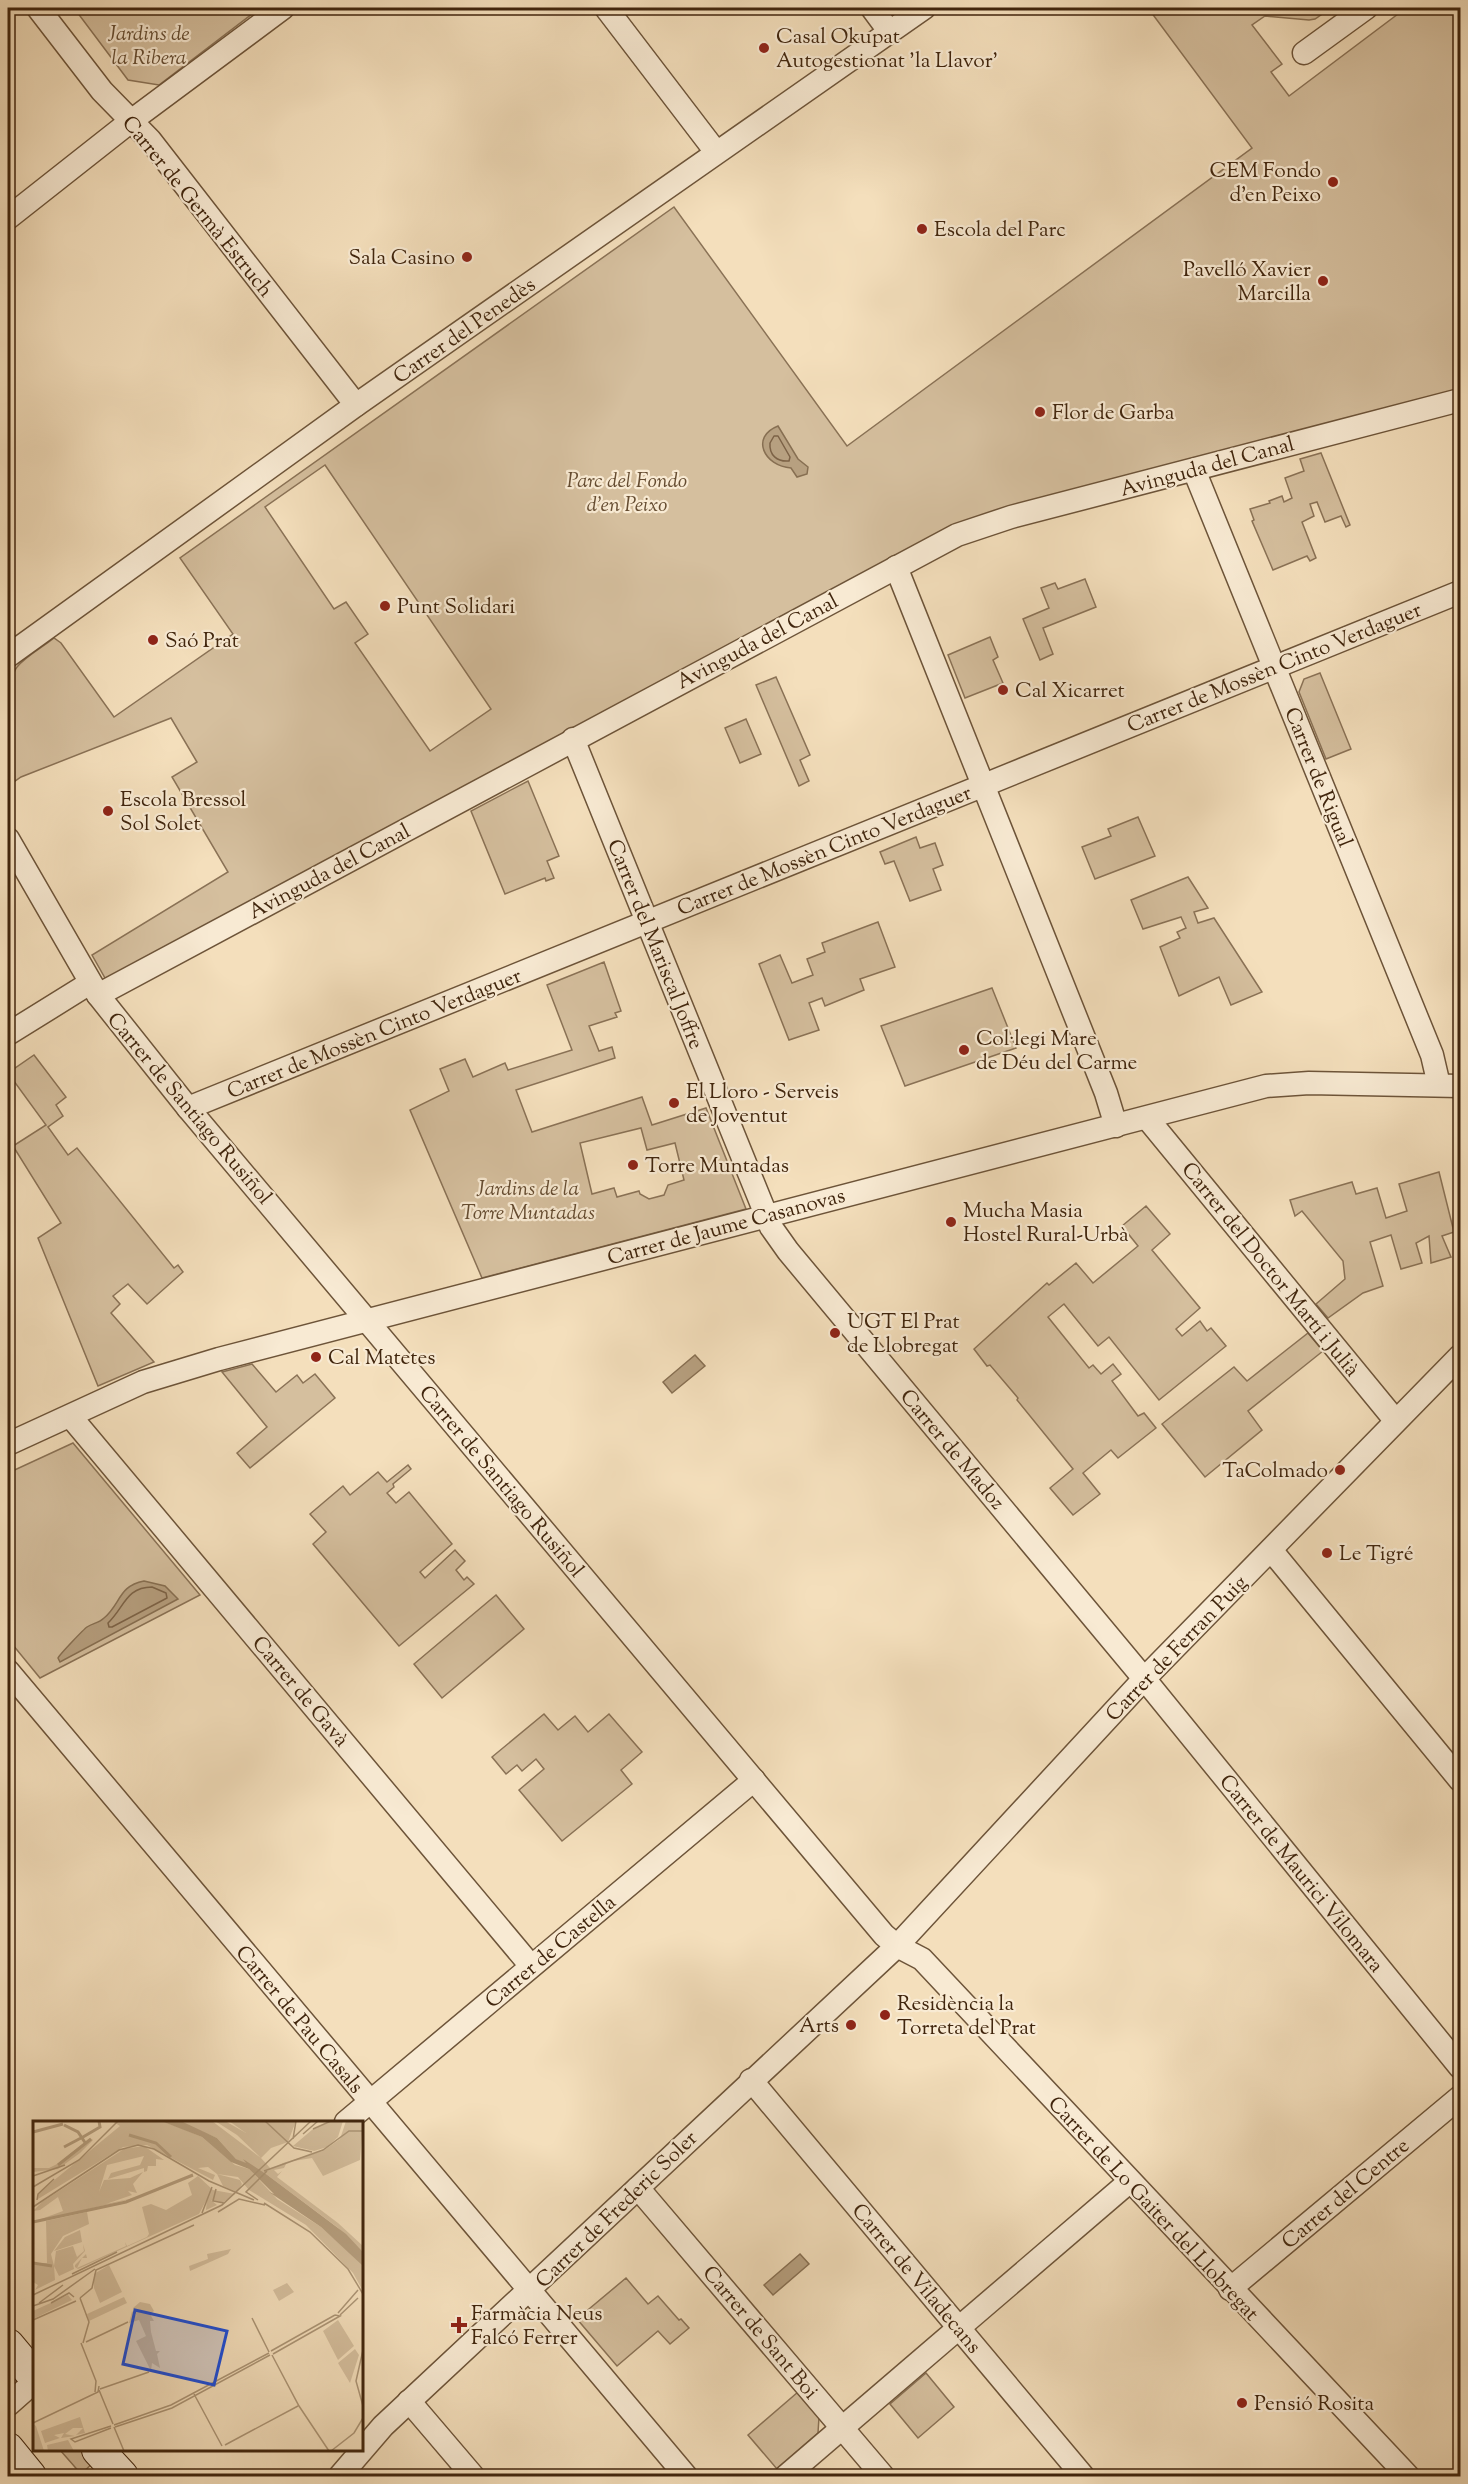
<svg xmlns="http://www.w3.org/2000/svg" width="1468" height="2484" viewBox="0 0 1468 2484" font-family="'Sorts Mill Goudy',serif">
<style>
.green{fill:#d5bf9e;stroke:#8a7256;stroke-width:1.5;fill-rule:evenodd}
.water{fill:#b7a080;stroke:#876f52;stroke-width:1.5}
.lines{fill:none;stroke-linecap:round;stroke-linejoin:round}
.shore{stroke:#7c6246;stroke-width:1.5}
.street-casing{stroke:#6d5439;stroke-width:25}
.secondary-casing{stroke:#40250d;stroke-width:34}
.street{stroke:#f8ead3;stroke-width:22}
.secondary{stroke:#f8ead3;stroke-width:32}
.poi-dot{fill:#8f2418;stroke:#f8ead3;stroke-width:2}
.labels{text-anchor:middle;stroke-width:4.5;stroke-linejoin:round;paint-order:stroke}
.park-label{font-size:21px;font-style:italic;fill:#654c31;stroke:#f8ead3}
.poi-label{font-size:21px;fill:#40250d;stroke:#f8ead3;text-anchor:start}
.street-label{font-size:21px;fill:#40250d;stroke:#f8ead3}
.inset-river{fill:none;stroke:#b7a080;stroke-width:3}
.inset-road{fill:none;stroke:#ac9576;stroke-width:1.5}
.view{fill:#1d4ed8;fill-opacity:0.15;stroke:#1d4ed8;stroke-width:3}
.inset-edge{fill:none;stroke:#40250d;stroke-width:3}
</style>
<rect width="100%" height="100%" fill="#f4dfbc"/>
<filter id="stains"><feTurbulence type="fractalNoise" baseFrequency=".00333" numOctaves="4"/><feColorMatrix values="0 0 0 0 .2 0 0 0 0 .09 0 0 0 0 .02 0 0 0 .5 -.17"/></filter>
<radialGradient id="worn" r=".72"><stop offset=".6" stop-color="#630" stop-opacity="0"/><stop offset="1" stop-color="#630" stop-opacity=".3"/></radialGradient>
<g class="green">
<path d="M74 8H260L159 85 128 80Z"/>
<path d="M1148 8H1331L1315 19 1309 20 1265 16 1252 25 1282 64 1271 72 1289 96 1406 8H1460V409L1006 525 958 546C677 696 398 847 117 995L109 985 92 955 228 872 172 777 197 762 171 718 21 777 8 786C8 760 3 685 17 667 26 656 43 647 54 638L61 643 114 717 233 634 180 558 674 207 847 446 1252 148ZM325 465 491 709 430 751 355 643 368 634 346 602 334 609 265 507Z"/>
<path d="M1321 453 1350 525 1346 527 1341 516 1325 522 1317 502 1310 504 1314 516 1302 522 1316 558 1310 561 1307 556 1273 570 1252 521 1254 520 1250 509 1270 503 1269 501 1282 496 1284 502 1292 498 1285 478 1304 471 1300 459Z"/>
<path d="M1085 579 1096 607 1043 628 1053 654 1040 660 1023 619 1049 608 1041 588 1055 583 1058 589Z"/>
<path d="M990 637 998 657 993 660 1003 683 965 698 948 655Z"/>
<path d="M1320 673 1351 749 1326 759 1299 692 1304 679Z"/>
<path d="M776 677 810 755 800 760 809 781 799 786 756 685Z"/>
<path d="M746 719 761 754 740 763 725 728Z"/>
<path d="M528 781 559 856 547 861 554 878 546 881 545 878 505 894 471 811Z"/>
<path d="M1138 817 1155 856 1095 879 1082 847 1111 836 1108 829Z"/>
<path d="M916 837 920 848 935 843 943 865 933 869 941 890 910 901 894 861 885 864 880 852Z"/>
<path d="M1188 877 1208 908 1194 912 1198 923 1214 918 1262 992 1231 1005 1219 977 1179 996 1160 947 1180 938 1177 932 1186 928 1181 917 1143 929 1131 900Z"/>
<path d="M878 922 895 967 860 979 864 990 825 1006 822 998 809 1003 819 1030 789 1040 759 964 780 955 792 983 813 975 807 959 825 952 822 943Z"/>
<path d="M604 962 621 1011 615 1013 617 1017 589 1026 599 1051 612 1047 615 1058 516 1090 532 1132 642 1097 652 1125 706 1108 746 1209 482 1278 410 1110 449 1091 440 1069 465 1059 473 1077 505 1063 508 1070 572 1050 547 985ZM641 1128 647 1150 675 1143 684 1180 668 1185 664 1195 649 1199 640 1194 639 1191 617 1197 614 1188 592 1194 580 1143Z"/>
<path d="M992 988 1016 1048 905 1086 881 1026Z"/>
<path d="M34 1055 66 1097 56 1105 63 1116 48 1127 68 1155 77 1148 174 1268 178 1265 183 1272 147 1304 128 1284 113 1296 120 1304 111 1313 154 1362 98 1386 38 1238 61 1223 13 1146 46 1125 8 1073Z"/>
<path d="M1439 1172 1454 1232 1442 1236 1451 1257 1431 1263 1429 1236 1416 1243 1422 1263 1401 1269 1391 1235 1370 1242 1383 1286 1363 1293 1328 1318 1316 1304 1345 1279 1343 1261 1302 1211 1295 1216 1290 1200 1352 1182 1356 1194 1377 1188 1386 1218 1407 1211 1399 1184Z"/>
<path d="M1146 1206 1170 1234 1152 1250 1200 1308 1176 1329 1182 1336 1200 1321 1207 1331 1211 1328 1226 1346 1159 1400 1109 1337 1098 1346 1064 1304 1048 1317 1089 1368 1093 1365 1101 1374 1113 1364 1121 1374 1112 1381 1138 1416 1144 1413 1156 1428 1118 1458 1111 1450 1083 1473 1100 1494 1073 1515 1050 1488 1073 1469 1017 1400 1018 1398 990 1365 987 1366 974 1349 1047 1283 1049 1285 1076 1263 1093 1283 1138 1246 1122 1226Z"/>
<path d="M1308 1333 1323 1351 1248 1411 1262 1430 1205 1477 1162 1424 1234 1367 1247 1381Z"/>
<path d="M252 1364 276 1392 297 1375 303 1383 315 1374 335 1398 250 1468 237 1453 267 1427 222 1372Z"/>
<path d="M73 1443 200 1595 40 1678 8 1639V1473Z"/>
<path d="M408 1465 411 1469 393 1484 394 1487 387 1493 396 1503 409 1492 452 1544 420 1572 425 1578 455 1550 465 1561 456 1570 464 1580 467 1577 474 1584 399 1646 313 1544 326 1532 310 1514 343 1486 350 1495 378 1472 387 1482Z"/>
<path d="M496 1595 524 1629 442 1698 414 1664Z"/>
<path d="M544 1714 558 1730 575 1716 588 1732 609 1714 642 1752 621 1770 632 1784 562 1841 519 1790 544 1769 536 1759 522 1771 517 1765 506 1774 492 1757Z"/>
<path d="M626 2278 648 2304 658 2296 679 2320 681 2319 689 2328 670 2344 658 2331 617 2366 577 2319Z"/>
<path d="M926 2373 954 2407 918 2438 890 2404Z"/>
<path d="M798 2392 819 2417 818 2433 777 2469 748 2435Z"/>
<path d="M60 2450H84L94 2462 81 2474Z"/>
</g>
<g class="water">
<path d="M778 426 798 459 808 467 807 474 797 477 791 468C764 466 750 437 778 426Z"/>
<path d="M695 1355 705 1366 672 1393 663 1382Z"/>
<path d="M144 1581 165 1586 178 1599 60 1662 58 1658C60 1654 84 1629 87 1627 93 1623 99 1623 104 1618 121 1604 118 1586 144 1581Z"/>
<path d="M800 2254 809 2264 773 2295 764 2285Z"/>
</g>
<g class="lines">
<g class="shore">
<path d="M774 436H778L790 457 789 461C777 462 769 455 770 443Z"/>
<path d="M152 1587 166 1593 167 1598 112 1627H109L108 1623C124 1608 126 1587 152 1587Z"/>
</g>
<defs>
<g id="street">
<path d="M38 8 102 91 150 140 356 405"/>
<path d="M606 8 716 152"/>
<path d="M872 8 889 31"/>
<path d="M1304 53 1366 8"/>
<path d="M8 218 131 121 283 8"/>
<path d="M1194 470 1432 1055 1439 1085"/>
<path d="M896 567 1106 1093 1116 1126"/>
<path d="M8 656 356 405 924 8"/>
<path d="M573 739 771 1227 788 1251 1151 1687 1460 2067"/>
<path d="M8 839 98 995 188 1108 884 1935 897 1946 922 1959 1408 2476"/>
<path d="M98 995 957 535 1011 517 1460 400"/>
<path d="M8 1034 90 983"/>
<path d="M188 1108 1460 592"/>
<path d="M1147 1118 1395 1420"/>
<path d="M71 1417 531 1966"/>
<path d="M8 1444 143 1382 219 1359 1266 1086 1309 1083 1460 1086"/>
<path d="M1271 1550 1460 1780"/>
<path d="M8 1671 686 2476"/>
<path d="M751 2080 1083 2476"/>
<path d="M346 2122 754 1780"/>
<path d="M638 2188 883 2476"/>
<path d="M1230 2289 1460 2097"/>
<path d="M409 2401 473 2476"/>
<path d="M8 2405 34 2382"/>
<path d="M340 2476 383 2426 897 1946 1144 1679 1460 1356"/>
<path d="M786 2476 1129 2182"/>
</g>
<g id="secondary">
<path d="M8 2345 34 2376"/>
<path d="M8 2449 30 2476"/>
<path d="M98 2450 122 2476"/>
</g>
</defs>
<use href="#street" class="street-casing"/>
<use href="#secondary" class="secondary-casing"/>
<use href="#street" class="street"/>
<use href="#secondary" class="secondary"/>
</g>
<g class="poi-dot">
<circle cx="764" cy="48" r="6"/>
<circle cx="1333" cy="182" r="6"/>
<circle cx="922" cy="229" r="6"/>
<circle cx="467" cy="257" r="6"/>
<circle cx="1323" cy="281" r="6"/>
<circle cx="1040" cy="412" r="6"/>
<circle cx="385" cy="606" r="6"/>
<circle cx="153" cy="640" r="6"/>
<circle cx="1003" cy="690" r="6"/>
<circle cx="108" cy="811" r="6"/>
<circle cx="964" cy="1050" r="6"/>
<circle cx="674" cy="1103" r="6"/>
<circle cx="633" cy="1165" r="6"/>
<circle cx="951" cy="1222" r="6"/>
<circle cx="835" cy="1333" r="6"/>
<circle cx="316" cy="1357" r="6"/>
<circle cx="1340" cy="1470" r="6"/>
<circle cx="1327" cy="1553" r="6"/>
<circle cx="885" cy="2015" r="6"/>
<circle cx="851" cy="2025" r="6"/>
<path d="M456 2316h6v6h6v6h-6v6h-6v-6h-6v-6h6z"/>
<circle cx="1242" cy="2403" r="6"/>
</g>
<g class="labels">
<g class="park-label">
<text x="149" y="40">Jardins de<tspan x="149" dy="24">la Ribera</tspan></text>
<text x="627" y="487">Parc del Fondo<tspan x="627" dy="24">d'en Peixo</tspan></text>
<text x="528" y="1195">Jardins de la<tspan x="528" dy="24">Torre Muntadas</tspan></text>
</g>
<g class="poi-label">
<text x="776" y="43">Casal Okupat<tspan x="776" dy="24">Autogestionat 'la Llavor'</tspan></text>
<text x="1321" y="177" text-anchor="end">CEM Fondo<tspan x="1321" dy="24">d'en Peixo</tspan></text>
<text x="934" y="236">Escola del Parc</text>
<text x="455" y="264" text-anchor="end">Sala Casino</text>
<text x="1311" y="276" text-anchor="end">Pavelló Xavier<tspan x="1311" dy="24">Marcilla</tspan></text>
<text x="1052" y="419">Flor de Garba</text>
<text x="397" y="613">Punt Solidari</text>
<text x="165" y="647">Saó Prat</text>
<text x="1015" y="697">Cal Xicarret</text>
<text x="120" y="806">Escola Bressol<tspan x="120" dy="24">Sol Solet</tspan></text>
<text x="976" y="1045">Col·legi Mare<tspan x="976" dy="24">de Déu del Carme</tspan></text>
<text x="686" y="1098">El Lloro - Serveis<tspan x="686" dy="24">de Joventut</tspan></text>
<text x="645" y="1172">Torre Muntadas</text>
<text x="963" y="1217">Mucha Masia<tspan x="963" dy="24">Hostel Rural-Urbà</tspan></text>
<text x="847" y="1328">UGT El Prat<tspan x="847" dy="24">de Llobregat</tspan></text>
<text x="328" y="1364">Cal Matetes</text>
<text x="1328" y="1477" text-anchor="end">TaColmado</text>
<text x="1339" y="1560">Le Tigré</text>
<text x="897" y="2010">Residència la<tspan x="897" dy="24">Torreta del Prat</tspan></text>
<text x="839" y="2032" text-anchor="end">Arts</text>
<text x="471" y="2320">Farmàcia Neus<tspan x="471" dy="24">Falcó Ferrer</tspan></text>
<text x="1254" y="2410">Pensió Rosita</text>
</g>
<g class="street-label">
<text transform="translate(198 206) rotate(51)" y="7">Carrer de Germà Estruch</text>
<text transform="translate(464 330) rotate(-35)" y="7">Carrer del Penedès</text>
<text transform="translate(1207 466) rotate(-15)" y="7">Avinguda del Canal</text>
<text transform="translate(757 641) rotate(-28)" y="7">Avinguda del Canal</text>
<text transform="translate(1274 667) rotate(-22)" y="7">Carrer de Mossèn Cinto Verdaguer</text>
<text transform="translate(1319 777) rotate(68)" y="7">Carrer de Rigual</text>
<text transform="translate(824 850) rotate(-22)" y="7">Carrer de Mossèn Cinto Verdaguer</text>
<text transform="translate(329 871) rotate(-28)" y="7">Avinguda del Canal</text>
<text transform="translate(656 944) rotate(68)" y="7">Carrer del Mariscal Joffre</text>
<text transform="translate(374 1033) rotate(-22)" y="7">Carrer de Mossèn Cinto Verdaguer</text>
<text transform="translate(190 1108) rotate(50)" y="7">Carrer de Santiago Rusiñol</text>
<text transform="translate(726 1226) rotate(-15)" y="7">Carrer de Jaume Casanovas</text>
<text transform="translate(1271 1269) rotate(51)" y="7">Carrer del Doctor Martí i Julià</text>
<text transform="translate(953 1449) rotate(50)" y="7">Carrer de Madoz</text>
<text transform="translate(502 1481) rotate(50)" y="7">Carrer de Santiago Rusiñol</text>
<text transform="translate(1176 1648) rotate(-46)" y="7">Carrer de Ferran Puig</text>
<text transform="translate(301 1691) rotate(50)" y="7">Carrer de Gavà</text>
<text transform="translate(1302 1873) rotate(51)" y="7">Carrer de Maurici Vilomara</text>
<text transform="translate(550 1951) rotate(-40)" y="7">Carrer de Castella</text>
<text transform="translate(300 2019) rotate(50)" y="7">Carrer de Pau Casals</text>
<text transform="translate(1345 2193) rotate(-40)" y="7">Carrer del Centre</text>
<text transform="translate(1154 2208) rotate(47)" y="7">Carrer de Lo Gaiter del Llobregat</text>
<text transform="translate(616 2209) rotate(-44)" y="7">Carrer de Frederic Soler</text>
<text transform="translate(917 2278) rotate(50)" y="7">Carrer de Viladecans</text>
<text transform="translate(761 2332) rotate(50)" y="7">Carrer de Sant Boi</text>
</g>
</g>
<g transform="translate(33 2121)">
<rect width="330" height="330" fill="#f4dfbc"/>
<path d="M79 0H128L150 8 169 16 202 44 216 48 244 78 288 106 324 138 330 145V170L320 152 273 104 216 69 205 56 184 53 207 59 209 63 204 71 190 65 184 53 175 46 165 47 182 54 180 59 114 24 90 26 5 78V73L19 61 87 5ZM144 0H179L228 37 204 14 182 0H192L213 12 196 0H263L255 21 238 27 228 37 238 48 250 42 290 30 307 18 313 0H330L327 39 290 55 279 37 254 41 251 47 241 49 245 53 249 50 244 56 305 102 330 125V131L304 106 233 53 203 38 184 17ZM300 0H310L305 16 294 26 281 30 260 25 280 8ZM57 17 60 19 47 32 25 48 0 51V47H16L26 42ZM111 25 131 39 123 38V45H115L114 50 111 51V47L75 58 78 52 107 44 111 35 74 44 66 71 71 59 97 57 110 51 100 63 104 72 95 70 99 74 73 83 115 74 0 101 30 90 25 76 7 89 0 90 9 81 91 28ZM165 55 180 69 202 73 189 82 178 79 184 84 173 89 174 78 166 93 45 148 42 146V144L53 133 54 137H49L44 147 93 125 92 121 94 125 114 116 116 113 109 86 118 83 133 89 159 74 155 62ZM54 91 56 103 30 115 18 133 21 145 23 130 40 125 44 136 51 130 50 123 52 130 40 143 41 148 26 155 21 145 22 159 2 169 5 164 0 161V169V126L1 142H14L13 100ZM47 109 49 121 21 130 32 116ZM198 128 195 133 157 150 156 145 175 138 174 133ZM76 144 89 171 67 182 61 167V153ZM254 162 261 171 246 180 240 169ZM35 174 39 179 0 198V190ZM91 176 94 182 56 200 54 193ZM107 181 117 183 121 190 117 193 121 200H117L118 211 123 230H127L124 233 127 247 119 242 118 250 103 220 113 215 106 199 96 202 99 190 104 196 100 187ZM305 199 321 225 305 239 290 210ZM322 228 326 234 317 262 305 242ZM47 296 52 312 43 314 50 307H40L32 313 42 315 28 317 31 312 21 314 27 317 12 322 8 310ZM0 303 3 305 11 330H0ZM35 319 41 330H15L14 324Z" fill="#d5bf9e"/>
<path d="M128 0 150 1 184 17 203 38 213 42 210 38 233 53 313 113 330 131V145L288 106 236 71 241 73 216 48 198 41 169 16Z" fill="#b7a080"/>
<path class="inset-river" d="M31 4 45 11 53 23M0 11 30 3M96 14 123 22 138 36M50 16 67 6 66 0M31 26 48 17M25 44 58 18M0 101 93 81 160 54M0 142 19 145"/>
<path class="inset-road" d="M232 0 261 27 279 31M280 8 298 0M270 13 285 0M260 18 263 0M231 50 290 29 316 10H330M0 55 32 44M0 66 46 39 85 0M183 68 180 80 191 82M4 79 5 73 21 58M225 79 213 71 234 50M231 82 277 111 315 148 330 173M0 86 86 29 105 24 121 28 176 60 221 79M185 91 206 78 232 84M169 92 179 66M39 153 84 131M0 174 189 84 278 0M47 177 59 167 63 149 161 104M47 177 56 201 50 222M6 182 30 164M18 182 36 172 41 176M0 185 20 178 62 148M305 192 325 169M307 194 325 177M219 197 236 231M0 199 43 180M53 221 95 201M48 222 63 260 62 271M330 229 323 260 330 285M238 230 302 194M240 233 307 195 302 194M239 234 266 285 296 330M67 268 116 251M66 269 80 303M161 273 189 325M0 302 65 271 66 265M81 304 138 284 236 232M78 305 38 318 42 321 78 307M81 306 91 330M82 306 139 287 237 234M192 324 265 285M298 330 321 312 330 297"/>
<path class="view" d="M102 189 194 210 181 264 90 243Z"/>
<rect width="330" height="330" class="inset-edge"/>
</g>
<rect width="1468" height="2484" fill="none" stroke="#f4dfbc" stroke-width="30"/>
<rect x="9" y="9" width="1450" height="2466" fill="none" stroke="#40250d" stroke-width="3"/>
<rect x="15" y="15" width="1438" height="2454" fill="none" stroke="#40250d" stroke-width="1.5"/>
<rect width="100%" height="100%" filter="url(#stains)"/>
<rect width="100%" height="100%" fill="url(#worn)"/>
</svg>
